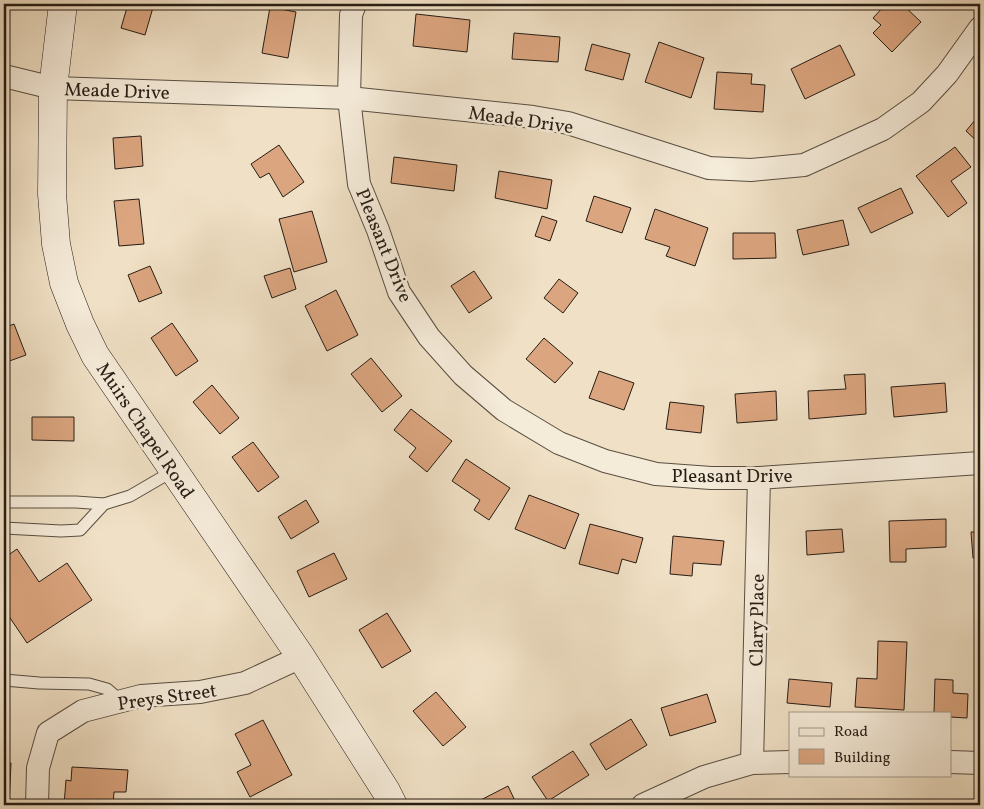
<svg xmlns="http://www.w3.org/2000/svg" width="984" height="809" viewBox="0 0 984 809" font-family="Vollkorn,serif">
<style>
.building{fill:#dba57f;stroke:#261d15}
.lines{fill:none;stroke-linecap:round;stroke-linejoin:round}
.lane-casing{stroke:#584e41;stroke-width:13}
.street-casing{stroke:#584e41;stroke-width:24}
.secondary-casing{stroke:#261d15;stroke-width:29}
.lane{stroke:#f5ebd9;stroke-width:11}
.street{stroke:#f5ebd9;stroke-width:22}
.secondary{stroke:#f5ebd9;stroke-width:28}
.labels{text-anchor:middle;stroke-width:5;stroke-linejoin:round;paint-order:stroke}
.street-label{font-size:19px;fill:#261d15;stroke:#f5ebd9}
</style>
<rect width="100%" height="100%" fill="#f0e0c5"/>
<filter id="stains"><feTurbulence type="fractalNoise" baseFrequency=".004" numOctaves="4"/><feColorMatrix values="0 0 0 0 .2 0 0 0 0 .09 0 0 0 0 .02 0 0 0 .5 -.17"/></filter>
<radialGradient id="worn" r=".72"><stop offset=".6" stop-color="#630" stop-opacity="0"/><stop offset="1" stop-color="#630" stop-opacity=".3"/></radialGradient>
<g class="building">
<path d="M128 4H154L145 35 121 28Z"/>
<path d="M886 4H902L921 22 892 52 873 33 881 25 873 18Z"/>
<path d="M270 7 296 12 288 58 262 53Z"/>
<path d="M416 14 470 20 467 52 413 46Z"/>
<path d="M514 33 560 37 558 62 512 59Z"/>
<path d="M659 42 704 58 691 98 645 82Z"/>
<path d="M592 44 630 54 623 80 585 70Z"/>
<path d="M840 45 855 75 805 99 791 69Z"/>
<path d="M717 72 752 74 751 84 765 85 763 112 714 109Z"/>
<path d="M980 114V144L966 131Z"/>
<path d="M141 136 143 166 115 169 113 138Z"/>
<path d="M279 145 304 182 283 197 269 173 260 178 251 164Z"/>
<path d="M955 147 971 167 951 181 967 203 948 217 916 176Z"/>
<path d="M394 157 457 165 454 191 391 183Z"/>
<path d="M499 171 552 180 547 209 495 198Z"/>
<path d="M901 188 913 213 871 233 858 208Z"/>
<path d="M594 196 631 208 622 233 586 221Z"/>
<path d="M139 199 144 244 119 246 114 201Z"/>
<path d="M655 209 708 228 695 266 666 256 670 247 645 239Z"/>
<path d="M312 211 327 262 294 272 279 219Z"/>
<path d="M542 216 557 221 550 241 535 236Z"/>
<path d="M843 220 849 245 803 255 797 230Z"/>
<path d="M733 233H775L776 258 733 259Z"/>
<path d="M150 266 162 293 139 302 128 275Z"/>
<path d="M290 268 296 289 272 298 264 276Z"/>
<path d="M474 271 492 298 469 313 451 286Z"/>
<path d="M559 279 578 293 563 313 544 298Z"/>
<path d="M336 290 358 335 327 351 305 306Z"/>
<path d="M172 323 198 361 176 376 151 338Z"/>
<path d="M14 324 26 355 4 363V328Z"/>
<path d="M544 338 573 363 555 383 526 359Z"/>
<path d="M371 358 402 396 382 412 351 374Z"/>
<path d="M599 371 634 383 624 410 589 398Z"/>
<path d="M865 374 866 414 809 419 808 391 846 389 844 375Z"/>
<path d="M945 383 947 412 894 417 891 387Z"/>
<path d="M212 385 239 418 220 434 193 402Z"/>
<path d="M776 391 777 420 737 423 735 394Z"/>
<path d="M670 402 704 406 701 433 666 429Z"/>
<path d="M411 409 452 441 427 472 409 457 416 448 394 430Z"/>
<path d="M32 417H74V441L32 440Z"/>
<path d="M253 442 279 477 258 492 232 457Z"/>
<path d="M466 459 510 488 489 520 474 510 480 500 452 481Z"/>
<path d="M529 495 579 514 565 549 515 529Z"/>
<path d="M306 500 319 522 291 539 278 517Z"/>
<path d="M946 519V547L906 549V562H890L889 521Z"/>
<path d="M590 524 643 538 636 563 622 559 618 574 579 564Z"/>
<path d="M842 529 844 552 807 555 806 531Z"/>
<path d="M971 532H980V557L973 558Z"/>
<path d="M673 536 724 541 721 565 693 563 692 576 670 574Z"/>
<path d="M17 549 39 582 67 563 92 600 27 643 4 609V558Z"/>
<path d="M334 553 347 579 309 597 297 571Z"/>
<path d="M387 613 411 651 382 668 359 630Z"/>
<path d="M878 641 907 642 904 710 855 707 857 678 877 679Z"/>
<path d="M789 679 832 683 830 707 787 703Z"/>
<path d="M935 679 953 680V693L968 694 967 718 950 717V713H934Z"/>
<path d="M436 692 466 727 443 746 413 711Z"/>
<path d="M707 694 716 722 670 736 661 708Z"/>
<path d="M631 719 647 745 606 770 590 744Z"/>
<path d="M263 720 292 775 250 797 237 772 251 765 235 734Z"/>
<path d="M573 751 589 775 548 801 532 777Z"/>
<path d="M4 762 11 763 9 805H4Z"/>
<path d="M72 767 128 770 126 792H114L113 805H64L66 780 71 781Z"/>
<path d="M508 786 517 805H471Z"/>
</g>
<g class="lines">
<defs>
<g id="lane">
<path d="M4 502H76L104 504 130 496 173 471"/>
<path d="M4 528 61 531 80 530 104 504"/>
<path d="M4 680 39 683 89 684 107 689 121 701"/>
</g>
<g id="street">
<path d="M355 4 351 15 349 98 359 184 378 230 399 292 429 337 463 375 504 410 559 443 605 461 656 474 711 478H759L980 463"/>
<path d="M4 76 53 88 349 98 533 117 568 123 709 168 751 170 804 165 883 129 921 102 947 74 980 28"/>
<path d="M950 762 980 763"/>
<path d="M752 763 759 478"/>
<path d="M37 805 38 768 48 733 83 711 141 696 200 692 245 683 301 657"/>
<path d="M643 805 704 777 752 763 790 762"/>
</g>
<path id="secondary" d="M63 4 53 88 52 194 56 244 64 283 80 324 95 355 301 657 386 791 393 805"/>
</defs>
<use href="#lane" class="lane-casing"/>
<use href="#street" class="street-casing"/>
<use href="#secondary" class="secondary-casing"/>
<use href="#lane" class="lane"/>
<use href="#street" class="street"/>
<use href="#secondary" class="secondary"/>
</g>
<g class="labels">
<g class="street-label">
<text transform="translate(117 90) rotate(2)" y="7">Meade Drive</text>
<text transform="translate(521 119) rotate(8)" y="7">Meade Drive</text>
<text transform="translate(385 245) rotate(68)" y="7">Pleasant Drive</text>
<text transform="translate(146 430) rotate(56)" y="7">Muirs Chapel Road</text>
<text x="732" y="482">Pleasant Drive</text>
<text transform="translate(756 620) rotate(-89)" y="7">Clary Place</text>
<text transform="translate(167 696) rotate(-8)" y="7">Preys Street</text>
</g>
</g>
<rect width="984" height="809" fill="none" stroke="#f0e0c5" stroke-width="20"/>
<rect x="5" y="5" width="974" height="799" fill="none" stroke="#261d15" stroke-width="2.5"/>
<rect x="10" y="10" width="964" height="789" fill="none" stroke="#261d15"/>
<rect x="789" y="712" width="162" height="65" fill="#f5ebd9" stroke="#a2998b"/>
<rect x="799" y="728" width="25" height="8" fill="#f5ebd9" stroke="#a2998b"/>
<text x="834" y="736" font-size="15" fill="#261d15">Road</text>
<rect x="799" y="749" width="25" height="15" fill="#dba57f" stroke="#a2998b"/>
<text x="834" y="762" font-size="15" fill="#261d15">Building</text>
<rect width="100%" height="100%" filter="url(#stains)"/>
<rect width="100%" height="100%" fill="url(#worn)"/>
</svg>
